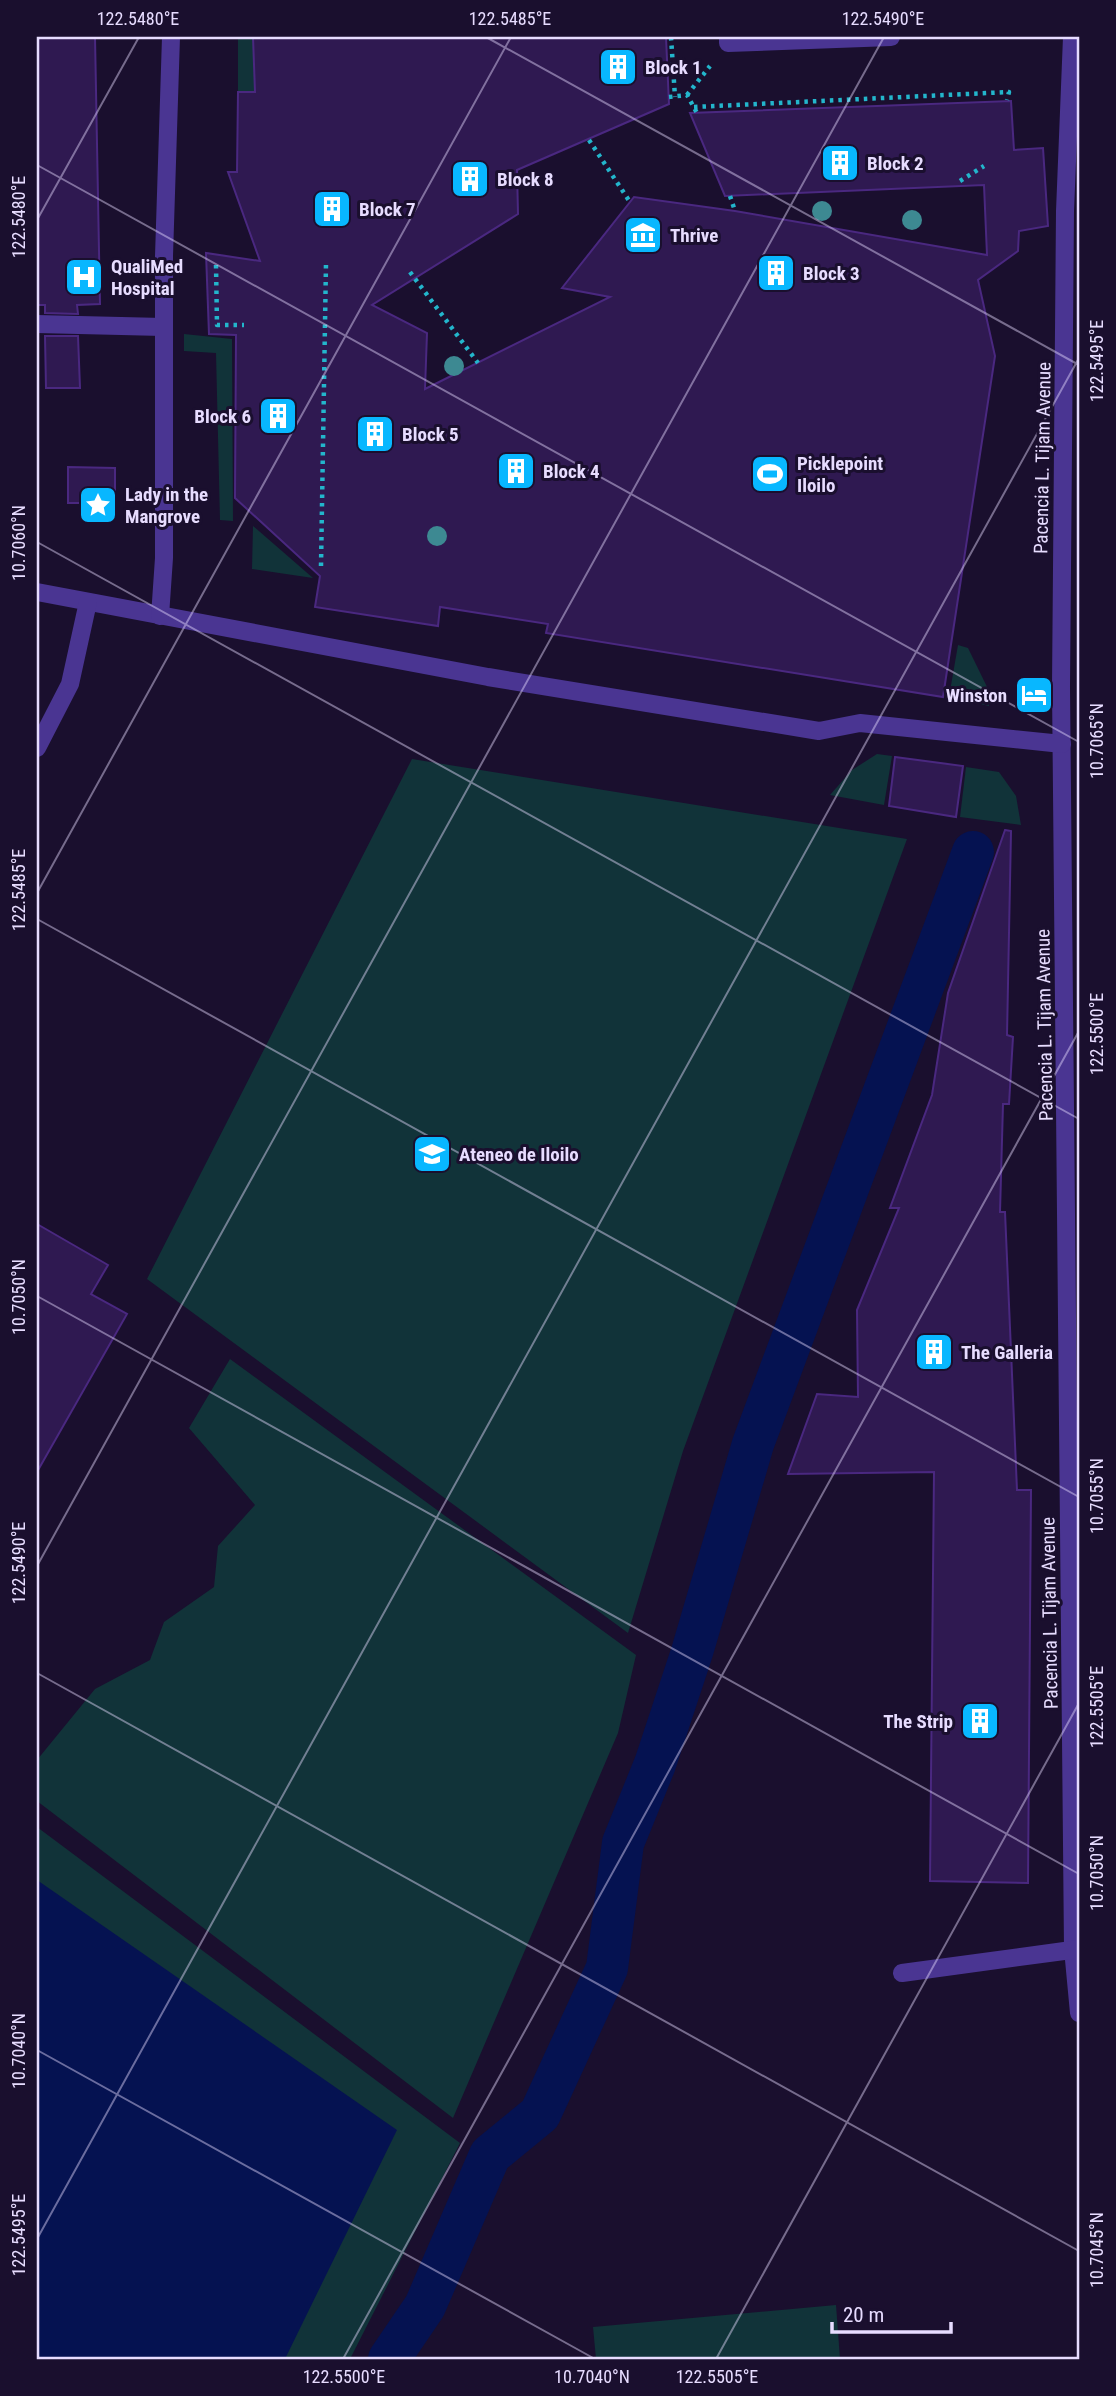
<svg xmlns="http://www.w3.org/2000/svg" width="1116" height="2396" viewBox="0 0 1116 2396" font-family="'Roboto Condensed',sans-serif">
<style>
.green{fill:#113339}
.water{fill:#051251}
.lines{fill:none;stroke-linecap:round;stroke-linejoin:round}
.canal{stroke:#051251;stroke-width:42}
.building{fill:#2f1951;stroke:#4a2880;stroke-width:2}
.path{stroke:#23b6cc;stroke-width:4.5;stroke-dasharray:3.5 5;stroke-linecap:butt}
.minor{stroke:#4a3592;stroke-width:18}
.tree{fill:#3d8992}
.ticks{fill:none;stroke:#e7dcff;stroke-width:2;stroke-opacity:0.45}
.labels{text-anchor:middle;stroke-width:6;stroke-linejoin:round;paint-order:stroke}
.poi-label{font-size:19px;font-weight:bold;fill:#e7dcff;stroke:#1a0f2e;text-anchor:start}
.street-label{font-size:19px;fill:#e7dcff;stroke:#1a0f2e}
.neatline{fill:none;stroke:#e7dcff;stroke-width:2.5}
.ticks-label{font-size:18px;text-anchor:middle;fill:#e7dcff}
</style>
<rect width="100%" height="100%" fill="#1a0f2e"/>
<g class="green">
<path d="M238 37H253L254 74 267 92H238Z"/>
<path d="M184 334 232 339 233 521 220 520 216 353 184 351Z"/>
<path d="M253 526 313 578 252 569Z"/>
<path d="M958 645 968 648 990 693 989 706 949 697Z"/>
<path d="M877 754 892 756 884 805 830 795 852 770Z"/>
<path d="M412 759 907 839 683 1451 628 1633 147 1279Z"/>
<path d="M966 767 999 772 1016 796 1021 825 960 817Z"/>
<path d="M230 1359 636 1655 618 1733 453 2118 37 1801V1760L95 1689 150 1660 164 1622 214 1587 218 1546 255 1505 189 1428Z"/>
<path d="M37 1827 460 2143 350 2359H37Z"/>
<path d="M836 2305 840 2359H596L593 2327Z"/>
</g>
<path class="water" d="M37 1880 397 2130 285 2359H37Z"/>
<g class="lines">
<path class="canal" d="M389 2359 425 2306 490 2155 540 2114 607 1968 623 1843 655 1764 692 1652 753 1444 973 852"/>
</g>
<g class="building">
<path d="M37 37H95L100 304 77 305 78 314 45 313V305H37Z"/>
<path d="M253 37H666L669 104 517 170 518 214 372 305 427 333 425 389 610 297 562 288 634 197 735 211 987 255 984 185 725 196 690 113 1011 101 1014 150 1043 148 1048 226 1019 231 1018 251 978 280 995 356 943 697 546 633 548 624 440 607 438 626 315 607 320 576 235 498 236 335 209 334 206 253 260 261 228 172H237L238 92H255Z"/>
<path d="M45 336H78L80 388H46Z"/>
<path d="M68 467 115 468V503H68Z"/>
<path d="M895 757 963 766 956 817 889 806Z"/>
<path d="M1005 830 1011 831 1007 1035 1013 1037 1009 1104H1003L1000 1212H1005L1017 1490H1031L1028 1883 930 1881 934 1472 788 1474 817 1394 858 1397 857 1310 899 1208H890L932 1095 948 993Z"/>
<path d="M37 1224 108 1265 91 1294 127 1314 37 1472Z"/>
</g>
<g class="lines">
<g class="path">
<path d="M671 37 675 97"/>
<path d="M687 95 710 66"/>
<path d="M669 97 687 95 697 113"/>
<path d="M694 107 1009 92 1007 100"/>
<path d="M589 140 630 202"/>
<path d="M960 181 984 166"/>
<path d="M730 196 735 211"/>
<path d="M216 265 217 325H244"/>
<path d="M410 272 478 363"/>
<path d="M321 566 326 263"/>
</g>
<g class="minor">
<path d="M728 37V43L891 37"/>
<path d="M1072 37 1065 211 1061 687 1073 1949 1079 2013"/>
<path d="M37 324 163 327"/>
<path d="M37 592 488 677 819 731 860 723 1062 744"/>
<path d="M160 616 164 558V256L171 37"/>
<path d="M37 748 70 684 88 602"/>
<path d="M902 1973 1079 1949"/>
</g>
</g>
<g class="tree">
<circle cx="822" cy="211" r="10"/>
<circle cx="912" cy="220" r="10"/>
<circle cx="454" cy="366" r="10"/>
<circle cx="437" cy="536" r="10"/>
</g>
<path class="ticks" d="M486 37 1079 365M37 165 1079 742M37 220 139 37M37 542 1079 1119M37 893 511 37M37 919 1079 1497M37 1296 1079 1874M37 1566 884 37M37 1673 1079 2251M37 2050 595 2359M37 2239 1079 358M343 2359 1079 1031M716 2359 1079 1703"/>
<defs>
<symbol id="building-square" viewBox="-11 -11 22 22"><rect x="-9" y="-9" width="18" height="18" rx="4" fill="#08b7ff" stroke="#1a0f2e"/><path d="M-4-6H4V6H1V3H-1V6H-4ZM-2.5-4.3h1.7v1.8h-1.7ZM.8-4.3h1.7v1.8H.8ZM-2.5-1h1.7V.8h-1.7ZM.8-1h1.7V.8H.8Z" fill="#fff"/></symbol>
<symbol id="museum-square" viewBox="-11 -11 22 22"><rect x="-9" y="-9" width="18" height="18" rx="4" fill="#08b7ff" stroke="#1a0f2e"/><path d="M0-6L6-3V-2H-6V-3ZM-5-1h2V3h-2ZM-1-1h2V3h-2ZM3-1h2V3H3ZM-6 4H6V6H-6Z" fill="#fff"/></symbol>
<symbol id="hospital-square" viewBox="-11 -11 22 22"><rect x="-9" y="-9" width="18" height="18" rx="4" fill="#08b7ff" stroke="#1a0f2e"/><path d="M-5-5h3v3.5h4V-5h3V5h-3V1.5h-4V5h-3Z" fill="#fff"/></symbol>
<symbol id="stadium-square" viewBox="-11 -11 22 22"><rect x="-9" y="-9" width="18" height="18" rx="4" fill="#08b7ff" stroke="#1a0f2e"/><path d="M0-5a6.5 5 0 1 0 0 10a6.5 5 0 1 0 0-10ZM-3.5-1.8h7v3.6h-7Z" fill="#fff"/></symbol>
<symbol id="sight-square" viewBox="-11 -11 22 22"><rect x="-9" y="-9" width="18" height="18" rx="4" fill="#08b7ff" stroke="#1a0f2e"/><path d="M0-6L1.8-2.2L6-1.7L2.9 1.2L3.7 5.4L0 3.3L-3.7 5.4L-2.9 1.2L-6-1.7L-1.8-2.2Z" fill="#fff"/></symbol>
<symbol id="hotel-square" viewBox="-11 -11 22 22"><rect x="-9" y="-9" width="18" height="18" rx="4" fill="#08b7ff" stroke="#1a0f2e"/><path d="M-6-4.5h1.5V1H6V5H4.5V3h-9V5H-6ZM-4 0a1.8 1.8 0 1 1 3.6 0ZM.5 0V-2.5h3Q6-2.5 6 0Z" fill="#fff"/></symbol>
<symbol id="school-square" viewBox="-11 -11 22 22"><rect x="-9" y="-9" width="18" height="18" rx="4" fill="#08b7ff" stroke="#1a0f2e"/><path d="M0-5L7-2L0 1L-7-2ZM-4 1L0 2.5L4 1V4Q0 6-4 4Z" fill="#fff"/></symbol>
</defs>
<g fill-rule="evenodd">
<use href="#building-square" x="596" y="45" width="44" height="44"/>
<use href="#building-square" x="818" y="141" width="44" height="44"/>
<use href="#building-square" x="448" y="157" width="44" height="44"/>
<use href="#building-square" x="310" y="187" width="44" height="44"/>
<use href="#museum-square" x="621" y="213" width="44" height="44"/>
<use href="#building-square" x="754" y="251" width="44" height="44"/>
<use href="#hospital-square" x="62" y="255" width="44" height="44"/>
<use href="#building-square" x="256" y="394" width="44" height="44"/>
<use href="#building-square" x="353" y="412" width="44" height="44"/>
<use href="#building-square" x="494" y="449" width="44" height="44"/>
<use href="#stadium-square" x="748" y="452" width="44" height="44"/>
<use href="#sight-square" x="76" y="483" width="44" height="44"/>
<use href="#hotel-square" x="1012" y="673" width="44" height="44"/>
<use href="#school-square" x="410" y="1132" width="44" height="44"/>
<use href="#building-square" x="912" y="1330" width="44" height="44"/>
<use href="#building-square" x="958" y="1699" width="44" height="44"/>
</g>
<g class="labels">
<g class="poi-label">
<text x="645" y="74">Block 1</text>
<text x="867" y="170">Block 2</text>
<text x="497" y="186">Block 8</text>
<text x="359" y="216">Block 7</text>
<text x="670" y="242">Thrive</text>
<text x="111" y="273">QualiMed<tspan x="111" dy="22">Hospital</tspan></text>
<text x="803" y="280">Block 3</text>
<text x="251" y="423" text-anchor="end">Block 6</text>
<text x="402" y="441">Block 5</text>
<text x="797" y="470">Picklepoint<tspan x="797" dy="22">Iloilo</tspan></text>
<text x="543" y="478">Block 4</text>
<text x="125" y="501">Lady in the<tspan x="125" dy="22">Mangrove</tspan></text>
<text x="1007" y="702" text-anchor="end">Winston</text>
<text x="459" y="1161">Ateneo de Iloilo</text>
<text x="961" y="1359">The Galleria</text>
<text x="953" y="1728" text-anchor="end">The Strip</text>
</g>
<g class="street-label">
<text transform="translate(1042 458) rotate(-89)" y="7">Pacencia L. Tijam Avenue</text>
<text transform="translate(1044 1025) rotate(-91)" y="7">Pacencia L. Tijam Avenue</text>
<text transform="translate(1049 1613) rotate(-91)" y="7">Pacencia L. Tijam Avenue</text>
</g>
</g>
<rect width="1116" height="2396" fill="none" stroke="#1a0f2e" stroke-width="77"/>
<path d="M832 2322v10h119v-10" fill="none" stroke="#e7dcff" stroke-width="3.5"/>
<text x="843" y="2322" font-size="21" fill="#e7dcff" stroke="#1a0f2e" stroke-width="5" paint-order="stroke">20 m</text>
<rect x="38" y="38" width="1040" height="2320" class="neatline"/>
<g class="ticks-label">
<text x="138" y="25">122.5480°E</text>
<text x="510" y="25">122.5485°E</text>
<text x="883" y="25">122.5490°E</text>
<text transform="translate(19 217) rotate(-90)" y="6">122.5480°E</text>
<text transform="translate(1097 361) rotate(-90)" y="6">122.5495°E</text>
<text transform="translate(19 543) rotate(-90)" y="6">10.7060°N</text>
<text transform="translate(1097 741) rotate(-90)" y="6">10.7065°N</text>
<text transform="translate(19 890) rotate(-90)" y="6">122.5485°E</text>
<text transform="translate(1097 1034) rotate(-90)" y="6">122.5500°E</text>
<text transform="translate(19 1297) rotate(-90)" y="6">10.7050°N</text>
<text transform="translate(1097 1496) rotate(-90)" y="6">10.7055°N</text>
<text transform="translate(19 1563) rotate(-90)" y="6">122.5490°E</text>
<text transform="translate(1097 1707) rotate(-90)" y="6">122.5505°E</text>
<text transform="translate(1097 1873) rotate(-90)" y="6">10.7050°N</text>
<text transform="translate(19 2051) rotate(-90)" y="6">10.7040°N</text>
<text transform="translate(19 2235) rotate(-90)" y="6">122.5495°E</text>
<text transform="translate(1097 2250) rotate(-90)" y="6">10.7045°N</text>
<text x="344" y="2383">122.5500°E</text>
<text x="592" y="2383">10.7040°N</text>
<text x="717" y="2383">122.5505°E</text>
</g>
</svg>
